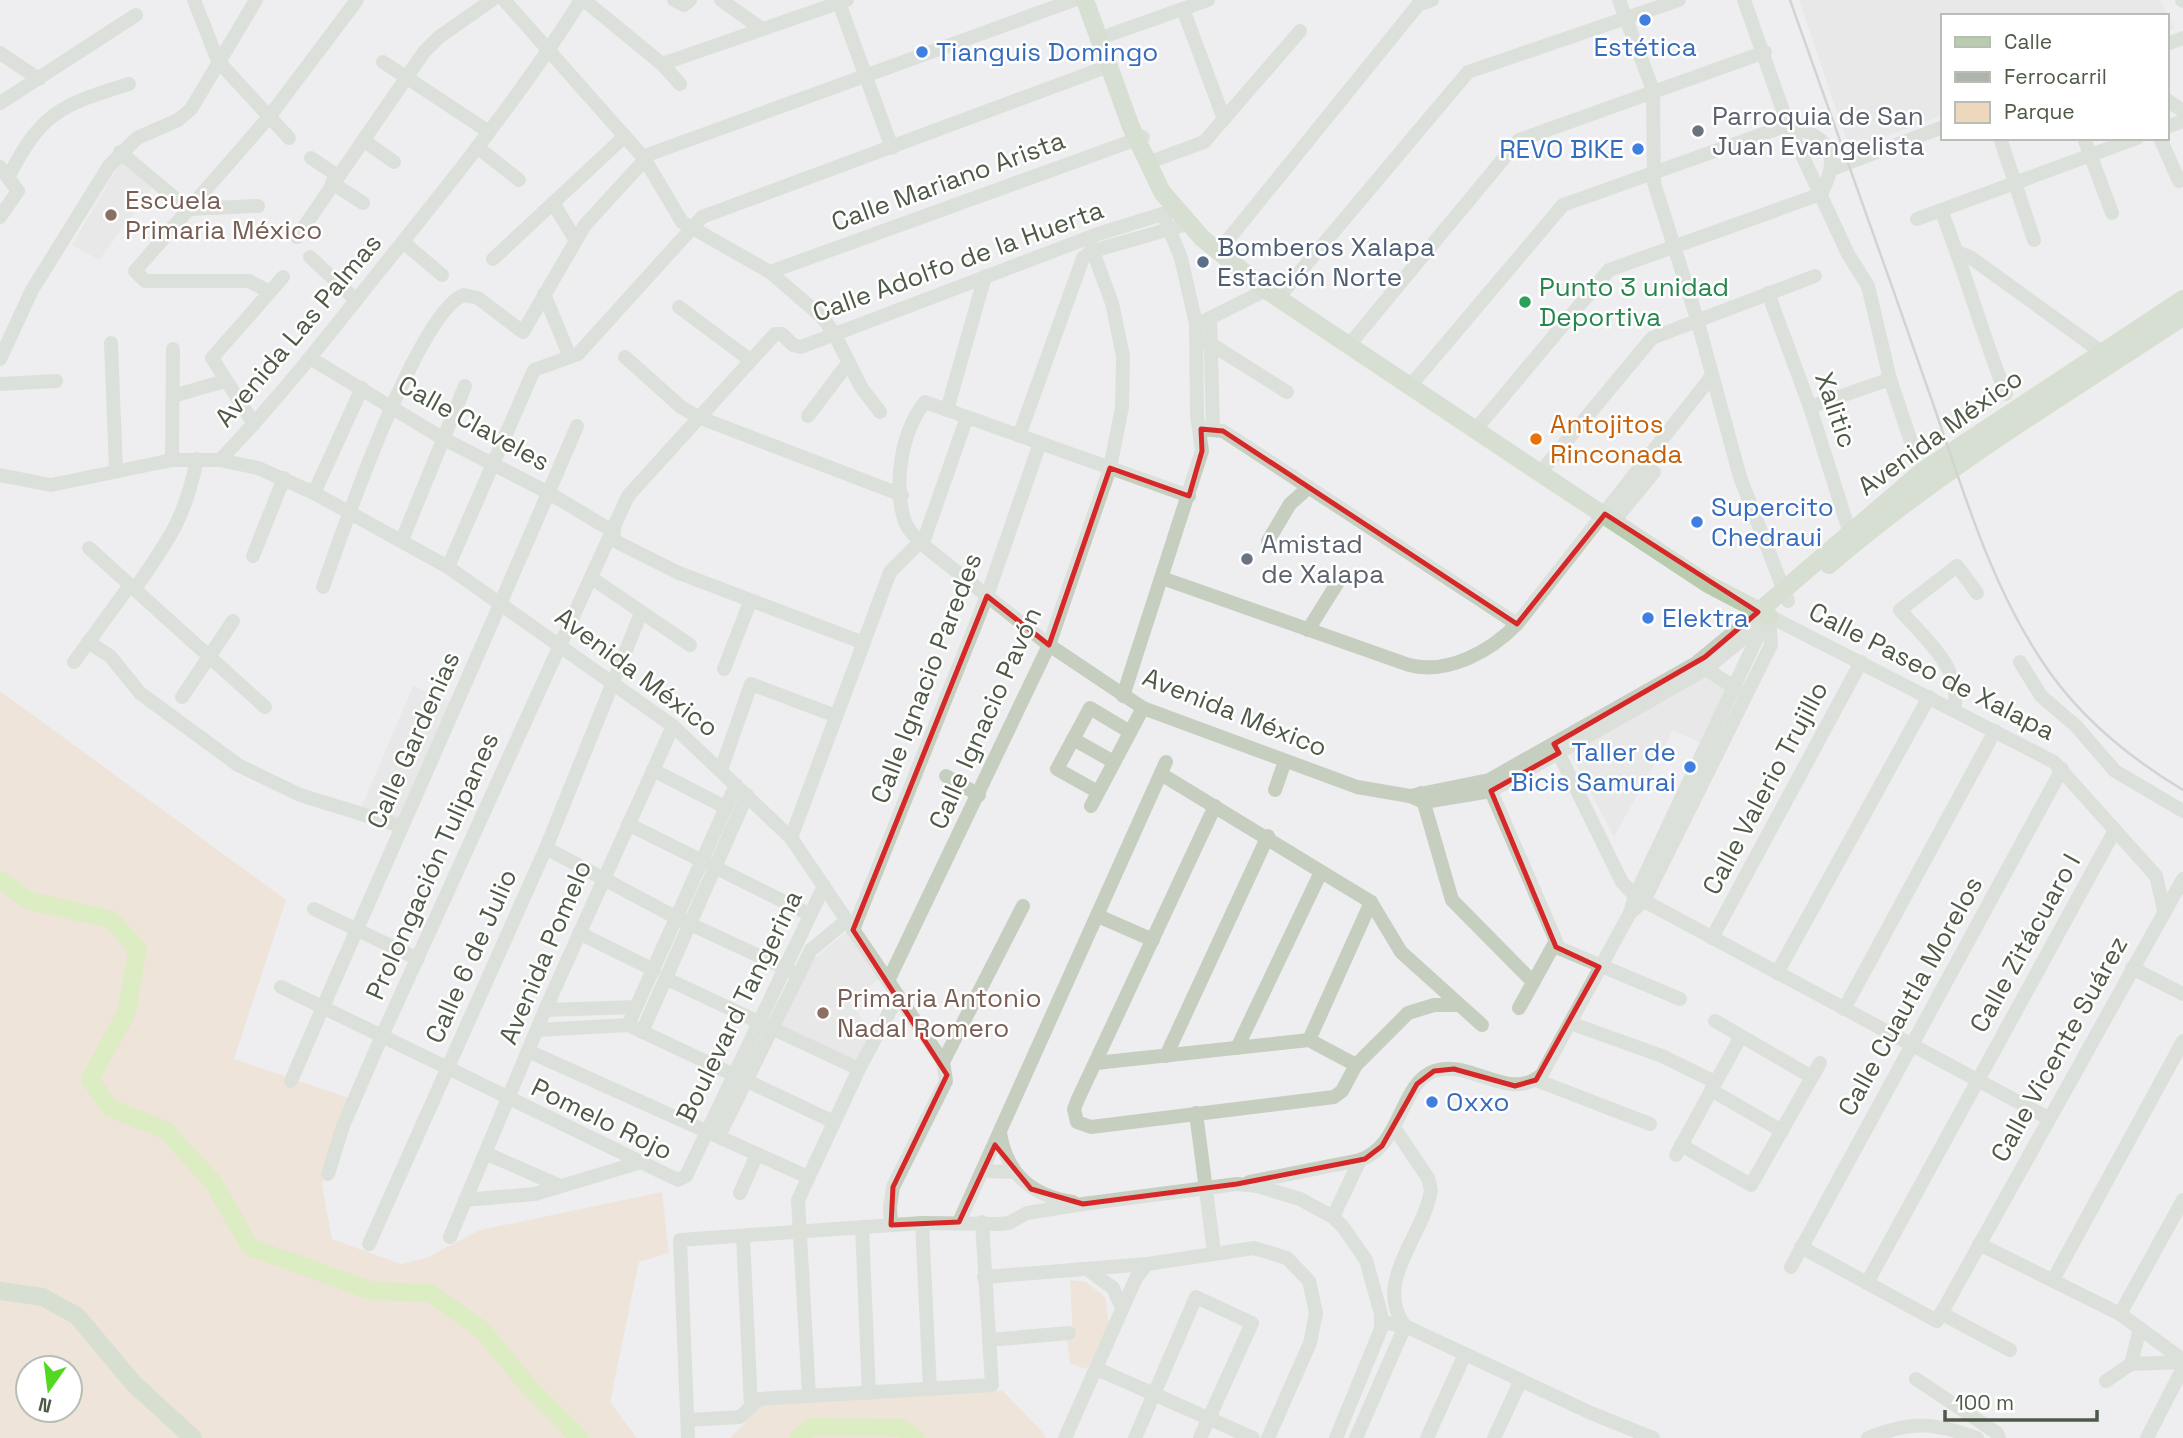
<svg xmlns="http://www.w3.org/2000/svg" width="2183" height="1438" viewBox="0 0 2183 1438" font-family="'Space Grotesk',sans-serif">
<style>
.education{fill:#dfdfe1}
.green{fill:#edd7bd;fill-rule:evenodd}
.lines{fill:none;stroke-linecap:round;stroke-linejoin:round}
.river{stroke:#c6e88c;stroke-width:18}
.minor{stroke:#c6cfbf;stroke-width:14}
.major{stroke:#b9ccae;stroke-width:18}
.rail{stroke:#aeb4ac;stroke-width:2.5}
.marked{fill:none;stroke:#d62828;stroke-width:5;stroke-linejoin:round}
.shop-dot{fill:#3f7fe0;stroke:#fff;stroke-width:2.5}
.worship-dot{fill:#6b7280;stroke:#fff;stroke-width:2.5}
.education-dot{fill:#8d6e63;stroke:#fff;stroke-width:2.5}
.service-dot{fill:#5c6f8a;stroke:#fff;stroke-width:2.5}
.leisure-dot{fill:#2e9e5b;stroke:#fff;stroke-width:2.5}
.food-dot{fill:#e8710a;stroke:#fff;stroke-width:2.5}
.labels{text-anchor:middle;stroke-width:5;stroke-linejoin:round;paint-order:stroke}
.shop-label{font-size:26px;fill:#366cbe;stroke:#fff;text-anchor:start}
.worship-label{font-size:26px;fill:#5b616d;stroke:#fff;text-anchor:start}
.street-label{font-size:26px;fill:#4e5a47;stroke:#fff}
.education-label{font-size:26px;fill:#785e54;stroke:#fff;text-anchor:start}
.service-label{font-size:26px;fill:#4e5e75;stroke:#fff;text-anchor:start}
.leisure-label{font-size:26px;fill:#27864d;stroke:#fff;text-anchor:start}
.food-label{font-size:26px;fill:#c56008;stroke:#fff;text-anchor:start}
</style>
<rect width="100%" height="100%" fill="#eeeef0"/>
<g class="education">
<path d="M1799 0H2160L2174 28 2167 31V16H1943V115L1850 150Z"/>
<path d="M122 159 154 186 99 260 72 245Z"/>
<path d="M1705 675 1729 689 1703 744 1673 730 1614 837 1569 751Z"/>
<path d="M413 686 451 702 399 819 361 808Z"/>
<path d="M849 930 882 977 849 1001 872 1033 856 1061 782 1025 815 958Z"/>
</g>
<g class="green">
<path d="M0 691 286 900 234 1059 355 1100 322 1185 332 1239 401 1264 426 1258 480 1230 662 1192 669 1253 639 1262 610 1402 637 1438H0ZM28 1368H70V1410H28Z"/>
<path d="M1070 1280 1086 1282 1105 1297 1109 1323 1087 1369 1070 1364 1067 1340 1073 1338Z"/>
<path d="M1003 1391 1045 1435V1438H730L763 1404Z"/>
</g>
<g class="lines">
<g class="river">
<path d="M0 880 30 901 110 919 138 949 126 1014 90 1079 110 1108 165 1130 213 1182 250 1247 372 1291 430 1293 481 1329 531 1389 580 1438"/>
<path d="M798 1438 811 1427 902 1428 916 1438"/>
</g>
<g class="minor">
<path d="M194 0 218 61 289 138"/>
<path d="M504 0 644 158 682 222 770 272 822 317 834 333 861 387 880 412"/>
<path d="M584 0 662 64 680 84"/>
<path d="M674 0 684 5 690 0"/>
<path d="M721 0 762 29"/>
<path d="M1619 0 1653 90 1654 183 1697 319 1740 477 1788 601"/>
<path d="M1744 0 1788 125 1848 254 1868 286 1890 379 1913 448"/>
<path d="M2182 0 2183 1"/>
<path d="M839 3 892 148"/>
<path d="M1183 9 1224 119"/>
<path d="M1109 35 1208 0"/>
<path d="M2167 44 2183 38"/>
<path d="M0 53 39 79"/>
<path d="M383 62 489 132"/>
<path d="M662 64 847 0"/>
<path d="M2167 100 2183 111"/>
<path d="M0 103 136 15"/>
<path d="M2167 127 2183 121"/>
<path d="M2000 138 2034 240"/>
<path d="M2084 138 2112 213"/>
<path d="M2160 138 2179 181"/>
<path d="M363 140 394 162"/>
<path d="M477 147 519 180"/>
<path d="M120 152 188 209 258 206"/>
<path d="M311 158 338 176"/>
<path d="M1150 162 1204 142 1300 31"/>
<path d="M0 167 18 191 0 217"/>
<path d="M1832 169 1943 127"/>
<path d="M8 178C41 112 61 105 129 84"/>
<path d="M332 183 363 203"/>
<path d="M553 203 575 239"/>
<path d="M1941 210C1965 271 1982 334 2006 394"/>
<path d="M1917 219 2137 138"/>
<path d="M297 237 424 52 439 37 492 0"/>
<path d="M403 242 442 275"/>
<path d="M1218 252 1418 5 1432 0"/>
<path d="M1957 252 1970 257 2096 348"/>
<path d="M310 257 356 300"/>
<path d="M493 259 625 136"/>
<path d="M770 272 1143 137"/>
<path d="M270 292 249 281H145L135 271 269 117 357 0"/>
<path d="M1768 293 1810 407 1853 543"/>
<path d="M544 294 570 357"/>
<path d="M1278 298 1468 72 1679 0"/>
<path d="M679 307 750 360"/>
<path d="M1210 318 1213 427"/>
<path d="M1204 321 1266 290"/>
<path d="M1206 341 1287 392"/>
<path d="M111 343 116 471"/>
<path d="M1349 345 1519 140 1765 52"/>
<path d="M625 357 681 407 698 417 902 495"/>
<path d="M310 358 442 438 549 493 614 532"/>
<path d="M0 359 32 290 109 166 137 138 178 120 191 109 256 0"/>
<path d="M0 384 56 381"/>
<path d="M1411 385 1563 205 1788 125C1830 137 1842 154 1821 194L1609 270 1476 429"/>
<path d="M173 396 225 381"/>
<path d="M1810 407 1890 379"/>
<path d="M947 410 985 276"/>
<path d="M808 416 849 362"/>
<path d="M254 424 212 358 283 277"/>
<path d="M1201 429 1223 431 1517 624"/>
<path d="M1019 436 1083 258 1093 251 1187 224"/>
<path d="M172 460 173 349"/>
<path d="M220 460C278 400 329 334 381 269 451 182 522 94 581 0"/>
<path d="M1540 473 1652 338 1815 276"/>
<path d="M0 475 51 485 172 460H220L258 468 314 493 448 567 673 726 791 838 943 1062 946 1081 893 1187 890 1207 891 1225"/>
<path d="M314 493 362 388"/>
<path d="M1189 496 925 402C901 431 893 486 905 522 908 531 916 537 922 544L1049 645 1143 708 1357 787 1410 796 1424 802 1491 791 1706 669 1757 627"/>
<path d="M1614 521 1654 472 1644 464"/>
<path d="M611 539 679 573 864 643"/>
<path d="M402 540 465 386"/>
<path d="M1268 541 1290 504 1309 487"/>
<path d="M89 548 265 707"/>
<path d="M253 556 284 478"/>
<path d="M448 567 534 370 578 354 702 217 1109 66"/>
<path d="M1162 578 1409 665C1448 675 1491 651 1517 624L1711 377"/>
<path d="M593 579 690 645"/>
<path d="M323 587C341 535 418 310 464 295L478 298 523 332 585 225 650 154 1074 0"/>
<path d="M135 589C169 539 185 519 197 459"/>
<path d="M1308 630 1338 582"/>
<path d="M88 642 110 656 140 693 238 765 300 795 401 826"/>
<path d="M74 662 130 585"/>
<path d="M2020 662 2041 696 2076 726 2115 771 2183 811"/>
<path d="M724 669 750 602"/>
<path d="M1706 669 1740 691"/>
<path d="M1123 696 1202 451 1197 415 1196 324 1181 258 1163 214"/>
<path d="M182 697 233 621"/>
<path d="M1954 710C1963 668 1925 639 1900 610L1957 566 1977 593"/>
<path d="M1073 739 1114 762"/>
<path d="M1554 744 1622 882 1635 896 2048 1118"/>
<path d="M653 770 725 807"/>
<path d="M721 770 751 684 836 716"/>
<path d="M1161 774 1371 902 1401 952 1482 1025"/>
<path d="M946 776 979 795"/>
<path d="M1275 790 1285 761"/>
<path d="M1491 791 1556 941 1519 1008"/>
<path d="M1098 792 1057 769 1090 708 1130 732"/>
<path d="M1421 793 1452 900 1533 982"/>
<path d="M1410 796 1489 780 1696 663 1758 612"/>
<path d="M1091 806 1143 708"/>
<path d="M1215 806 1078 1099 1074 1109 1077 1122 1091 1127 1334 1097 1342 1091 1356 1065 1408 1013 1434 1005H1459"/>
<path d="M628 824 809 914"/>
<path d="M791 838 890 572 925 537 967 417"/>
<path d="M546 848 677 918 798 974"/>
<path d="M314 909 418 959"/>
<path d="M1630 913 1644 901 1771 645 1769 616 2054 762 2156 876 2164 910"/>
<path d="M1098 916 1153 940"/>
<path d="M853 930 987 596 1040 443"/>
<path d="M579 933 654 970"/>
<path d="M1712 938 1861 662"/>
<path d="M1554 946 1680 999"/>
<path d="M2132 968 2183 994"/>
<path d="M1777 973 1929 697"/>
<path d="M667 979 859 1069"/>
<path d="M888 981 1049 645 1110 468 1122 407 1123 356 1112 303 1088 238"/>
<path d="M281 987 678 1180 686 1176 824 886"/>
<path d="M1844 1009 1995 731"/>
<path d="M545 1010 636 1007"/>
<path d="M1715 1021 1812 1077"/>
<path d="M1570 1023 1662 1056 1715 1082"/>
<path d="M628 1025 736 785"/>
<path d="M537 1030 628 1025 834 1122"/>
<path d="M642 1032 747 795"/>
<path d="M1309 1040 1371 902"/>
<path d="M1237 1048 1321 872"/>
<path d="M528 1051 808 1177"/>
<path d="M1166 1056 1268 836"/>
<path d="M943 1062 1023 906"/>
<path d="M1096 1063 1309 1040 1356 1065"/>
<path d="M1536 1080 1650 1124"/>
<path d="M291 1081C385 862 484 645 577 426"/>
<path d="M1711 1090 1782 1131"/>
<path d="M1196 1113 1214 1252"/>
<path d="M1395 1129 1428 1178 1431 1190C1424 1236 1372 1282 1405 1326"/>
<path d="M1000 1133C1007 1175 1032 1196 1073 1202"/>
<path d="M719 1136 811 950 847 920"/>
<path d="M1681 1145 1751 1185 1820 1063"/>
<path d="M485 1153 558 1185"/>
<path d="M1676 1155 1741 1036"/>
<path d="M983 1171 1015 1172"/>
<path d="M328 1174 343 1126 381 1038 628 496 775 334H782L793 345 801 347 1098 234 1175 210"/>
<path d="M1249 1182 1360 1160C1402 1146 1400 1083 1434 1071 1470 1058 1510 1104 1542 1074L1630 913 1635 896 1757 638V623"/>
<path d="M740 1193 757 1154"/>
<path d="M465 1200 535 1194 638 1163"/>
<path d="M1333 1217 1360 1160"/>
<path d="M959 1222 1166 762"/>
<path d="M922 1223 930 1389"/>
<path d="M862 1227 869 1393"/>
<path d="M743 1236 751 1406"/>
<path d="M450 1237 545 1010 673 726"/>
<path d="M369 1244 546 848 641 613"/>
<path d="M1979 1244 2120 1314 2183 1360"/>
<path d="M1801 1247 1937 1321 2183 879"/>
<path d="M1791 1267 2062 769"/>
<path d="M1087 1269 1113 1288 1122 1308"/>
<path d="M984 1277 1147 1264 1254 1248 1287 1258 1309 1281 1316 1313 1310 1343 1268 1438"/>
<path d="M2053 1280 2183 1041"/>
<path d="M1867 1283 2115 830"/>
<path d="M1941 1313 2010 1350"/>
<path d="M2120 1314 2183 1200"/>
<path d="M1382 1322 1405 1326 1591 1413 1653 1438"/>
<path d="M989 1340 1069 1333"/>
<path d="M2131 1364 2140 1328"/>
<path d="M1097 1369 1253 1438"/>
<path d="M1916 1379 1997 1433 1999 1438"/>
<path d="M2106 1381 2131 1364 2183 1362"/>
<path d="M809 1395 798 1200 859 1069 898 996"/>
<path d="M688 1420 740 1417 759 1399 992 1385 982 1222"/>
<path d="M688 1438 680 1240 922 1223 998 1224 1009 1223 1027 1213 1083 1204 1237 1184 1257 1186 1300 1199 1333 1217 1343 1227 1366 1260 1381 1314V1329L1336 1438"/>
<path d="M1065 1438 1136 1278 1147 1264"/>
<path d="M1135 1438 1196 1297 1252 1323 1200 1438"/>
<path d="M1356 1438 1405 1326"/>
<path d="M1427 1438 1465 1354"/>
<path d="M1494 1438 1521 1380"/>
<path d="M1868 1438C1912 1421 1933 1422 1977 1438"/>
<path d="M2147 1438 2183 1368"/>
</g>
<g class="major">
<path d="M1085 0 1131 127 1162 192 1202 238 1266 290 1540 473 1708 584 1769 616"/>
<path d="M1829 565C1938 471 2063 396 2183 317"/>
<path d="M1758 612 1921 472 2183 299"/>
<path d="M0 1291 43 1297 77 1316 134 1384 193 1438"/>
</g>
<path class="rail" d="M1790 0C1837 131 1884 263 1930 395 1961 483 1988 579 2040 658 2075 713 2128 757 2183 790"/>
</g>
<path d="M0 0H2183V1438H0ZM1201 429 1223 431 1517 624 1605 514 1758 612 1705 657 1554 744 1559 753 1491 791 1556 947 1599 967 1536 1080 1515 1086 1454 1069 1434 1071 1417 1084 1382 1146 1365 1159 1237 1184 1083 1204 1031 1189 995 1145 959 1222 891 1225 893 1187 947 1075 853 930 987 596 1049 645 1110 468 1189 496 1202 451Z" fill="#eeeef0" fill-opacity=".55" fill-rule="evenodd"/>
<path class="marked" d="M1201 429 1223 431 1517 624 1605 514 1758 612 1705 657 1554 744 1559 753 1491 791 1556 947 1599 967 1536 1080 1515 1086 1454 1069 1434 1071 1417 1084 1382 1146 1365 1159 1237 1184 1083 1204 1031 1189 995 1145 959 1222 891 1225 893 1187 947 1075 853 930 987 596 1049 645 1110 468 1189 496 1202 451Z"/>
<g class="shop-dot">
<circle cx="1645" cy="20" r="7"/>
<circle cx="922" cy="52" r="7"/>
<circle cx="1638" cy="149" r="7"/>
<circle cx="1697" cy="522" r="7"/>
<circle cx="1648" cy="618" r="7"/>
<circle cx="1690" cy="767" r="7"/>
<circle cx="1432" cy="1102" r="7"/>
</g>
<g class="worship-dot">
<circle cx="1698" cy="131" r="7"/>
<circle cx="1247" cy="559" r="7"/>
</g>
<g class="education-dot">
<circle cx="111" cy="215" r="7"/>
<circle cx="823" cy="1013" r="7"/>
</g>
<circle class="service-dot" cx="1203" cy="262" r="7"/>
<circle class="leisure-dot" cx="1525" cy="302" r="7"/>
<circle class="food-dot" cx="1536" cy="439" r="7"/>
<g class="labels">
<g class="shop-label">
<text x="1645" y="56" text-anchor="middle">Estética</text>
<text x="936" y="61">Tianguis Domingo</text>
<text x="1624" y="158" text-anchor="end">REVO BIKE</text>
<text x="1711" y="516">Supercito<tspan x="1711" dy="30">Chedraui</tspan></text>
<text x="1662" y="627">Elektra</text>
<text x="1676" y="761" text-anchor="end">Taller de<tspan x="1676" dy="30">Bicis Samurai</tspan></text>
<text x="1446" y="1111">Oxxo</text>
</g>
<g class="worship-label">
<text x="1712" y="125">Parroquia de San<tspan x="1712" dy="30">Juan Evangelista</tspan></text>
<text x="1261" y="553">Amistad<tspan x="1261" dy="30">de Xalapa</tspan></text>
</g>
<g class="street-label">
<text transform="translate(948 181) rotate(-20)" y="9">Calle Mariano Arista</text>
<text transform="translate(958 261) rotate(-20)" y="9">Calle Adolfo de la Huerta</text>
<text transform="translate(298 330) rotate(-50)" y="9">Avenida Las Palmas</text>
<text transform="translate(1836 410) rotate(71)" y="9">Xalitic</text>
<text transform="translate(474 423) rotate(29)" y="9">Calle Claveles</text>
<text transform="translate(1940 432) rotate(-36)" y="9">Avenida México</text>
<text transform="translate(1932 671) rotate(27)" y="9">Calle Paseo de Xalapa</text>
<text transform="translate(637 672) rotate(37)" y="9">Avenida México</text>
<text transform="translate(926 678) rotate(-69)" y="9">Calle Ignacio Paredes</text>
<text transform="translate(1235 712) rotate(22)" y="9">Avenida México</text>
<text transform="translate(985 718) rotate(-66)" y="9">Calle Ignacio Pavón</text>
<text transform="translate(413 740) rotate(-66)" y="9">Calle Gardenias</text>
<text transform="translate(1765 788) rotate(-62)" y="9">Calle Valerio Trujillo</text>
<text transform="translate(432 866) rotate(-66)" y="9">Prolongación Tulipanes</text>
<text transform="translate(2025 943) rotate(-61)" y="9">Calle Zitácuaro I</text>
<text transform="translate(545 952) rotate(-67)" y="9">Avenida Pomelo</text>
<text transform="translate(471 956) rotate(-66)" y="9">Calle 6 de Julio</text>
<text transform="translate(1910 996) rotate(-61)" y="9">Calle Cuautla Morelos</text>
<text transform="translate(739 1006) rotate(-64)" y="9">Boulevard Tangerina</text>
<text transform="translate(2059 1049) rotate(-61)" y="9">Calle Vicente Suárez</text>
<text transform="translate(602 1119) rotate(26)" y="9">Pomelo Rojo</text>
</g>
<g class="education-label">
<text x="125" y="209">Escuela<tspan x="125" dy="30">Primaria México</tspan></text>
<text x="837" y="1007">Primaria Antonio<tspan x="837" dy="30">Nadal Romero</tspan></text>
</g>
<g class="service-label">
<text x="1217" y="256">Bomberos Xalapa<tspan x="1217" dy="30">Estación Norte</tspan></text>
</g>
<g class="leisure-label">
<text x="1539" y="296">Punto 3 unidad<tspan x="1539" dy="30">Deportiva</tspan></text>
</g>
<g class="food-label">
<text x="1550" y="433">Antojitos<tspan x="1550" dy="30">Rinconada</tspan></text>
</g>
</g>
<rect x="1941" y="14" width="228" height="126" fill="#ffffff" stroke="#b8bdb5" stroke-width="2"/>
<rect x="1955" y="37" width="35" height="10" fill="#b9ccae" stroke="#b8bdb5" stroke-width="2"/>
<text x="2004" y="49" font-size="21" fill="#4e5a47">Calle</text>
<rect x="1955" y="72" width="35" height="10" fill="#aeb4ac" stroke="#b8bdb5" stroke-width="2"/>
<text x="2004" y="84" font-size="21" fill="#4e5a47">Ferrocarril</text>
<rect x="1955" y="102" width="35" height="21" fill="#edd7bd" stroke="#b8bdb5" stroke-width="2"/>
<text x="2004" y="119" font-size="21" fill="#4e5a47">Parque</text>
<g transform="translate(49 1389) rotate(194)"><circle r="33" fill="#ffffff" stroke="#b8bdb5" stroke-width="2"/>
<path d="M0-5L12 26L0 18L-12 26Z" fill="#53d820"/>
<text y="-10" font-size="19" font-weight="bold" text-anchor="middle" fill="#4e5a47">N</text>
</g>
<path d="M1945 1410v10h152v-10" fill="none" stroke="#4e5a47" stroke-width="3.5"/>
<text x="1955" y="1410" font-size="21" fill="#4e5a47" stroke="#ffffff" stroke-width="5" paint-order="stroke">100 m</text>
</svg>
